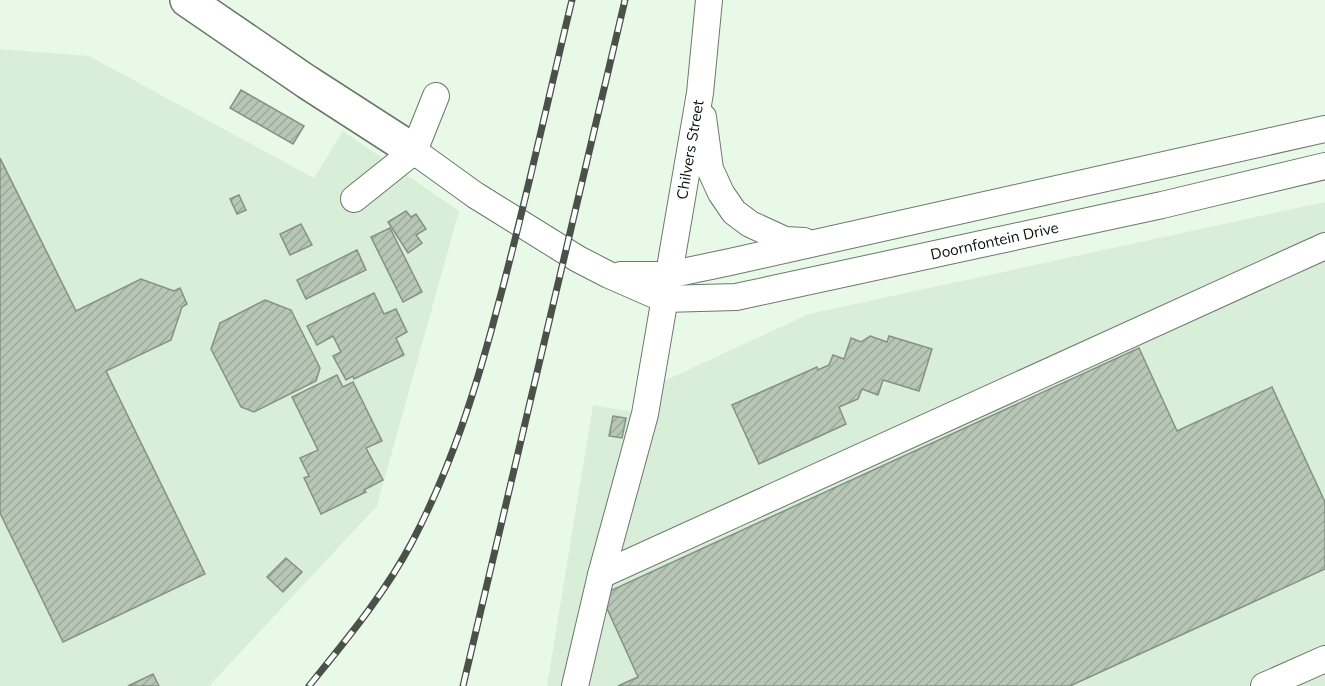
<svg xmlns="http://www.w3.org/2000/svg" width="1325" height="686" viewBox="0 0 1325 686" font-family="Mulish,sans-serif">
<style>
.built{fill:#d9eed8}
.building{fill:url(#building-hatch);stroke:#849283;stroke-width:1.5}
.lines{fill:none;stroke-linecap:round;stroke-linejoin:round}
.minor-casing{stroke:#6a786a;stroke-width:28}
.highway-casing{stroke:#6a786a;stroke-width:36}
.minor{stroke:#fff;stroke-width:26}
.highway{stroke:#fff;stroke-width:33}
.rail-casing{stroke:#495149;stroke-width:7}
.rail{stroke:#fff;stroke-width:4.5;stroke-dasharray:14;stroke-linecap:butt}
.labels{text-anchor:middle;stroke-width:6;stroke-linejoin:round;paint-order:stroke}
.street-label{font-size:15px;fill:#080d08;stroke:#fff}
</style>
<defs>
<pattern id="building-hatch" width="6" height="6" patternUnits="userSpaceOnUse" patternTransform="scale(1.5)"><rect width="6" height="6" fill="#b7c6b6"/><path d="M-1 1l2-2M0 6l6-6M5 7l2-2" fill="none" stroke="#9ca99b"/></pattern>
</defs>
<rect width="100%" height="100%" fill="#e9f9e8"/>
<g class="built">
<path d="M0 49 89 56 314 178 343 131 459 211 377 506 209 686H0Z"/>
<path d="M1325 202V686H547L593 405 658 416 662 382 809 314Z"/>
</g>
<g class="building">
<path d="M241 90 304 126 293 144 230 108Z"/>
<path d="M0 158 76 311 141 279 174 291 180 288 187 304 182 307 171 340 106 371 205 574 63 642 0 513Z"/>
<path d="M239 195 246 210 237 214 230 199Z"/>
<path d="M406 211 411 217 416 214 426 229 416 235 422 243 408 253 388 222Z"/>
<path d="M301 224 312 245 290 255 280 234Z"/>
<path d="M390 228 422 292 403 302 371 237Z"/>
<path d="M357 250 366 270 306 299 297 280Z"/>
<path d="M374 293 384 314 396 309 407 332 396 338 404 355 354 379 353 376 346 380 333 356 341 352 333 336 317 345 307 326Z"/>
<path d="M265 300 291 310 320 368 316 381 254 412 241 407 211 349 220 323Z"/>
<path d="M870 336 887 342 889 336 932 349 919 391 883 380 878 395 862 389 858 399 839 407 846 424 759 464 732 405 817 367 818 370 829 365 833 355 844 359 851 338 861 342Z"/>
<path d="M1139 348 1177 431 1272 387 1325 502V569L1070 686H618L638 677 601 595Z"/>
<path d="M337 375 343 387 353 382 382 441 366 448 383 480 364 490 366 492 321 514 304 478 309 476 300 458 318 450 292 397Z"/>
<path d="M613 416 626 418 622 438 609 436Z"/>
<path d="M286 558 302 572 283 592 267 577Z"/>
<path d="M153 674 159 686H128Z"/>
</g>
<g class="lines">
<defs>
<g id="minor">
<path d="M703 117 710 169 721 193 734 212 750 224 785 240 804 241"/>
<path id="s1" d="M414 151 475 195 578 259 609 275 664 299 736 297 1162 205 1325 166"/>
<path d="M354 199 414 151 436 96"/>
<path d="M621 275H668L730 262 1325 129"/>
<path d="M601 575 1325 246"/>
<path id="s2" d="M575 686 601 575 645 414 700 93 709 0"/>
<path d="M1264 686 1325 659"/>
</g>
<path id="highway" d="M187 0 307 82 414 151"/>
</defs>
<use href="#minor" class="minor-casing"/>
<use href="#highway" class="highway-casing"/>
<use href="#minor" class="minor"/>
<use href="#highway" class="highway"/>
<defs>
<g id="rail">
<path d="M309 686C346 640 384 595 412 542 451 468 476 389 497 309 525 206 547 103 572 0"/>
<path d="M463 686 625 0"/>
</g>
</defs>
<use href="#rail" class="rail-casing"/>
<use href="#rail" class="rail"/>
</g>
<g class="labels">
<g class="street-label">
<text dy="5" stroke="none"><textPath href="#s2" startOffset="549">Chilvers Street</textPath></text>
<text dy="5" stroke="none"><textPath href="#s1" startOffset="628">Doornfontein Drive</textPath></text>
</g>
</g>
</svg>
